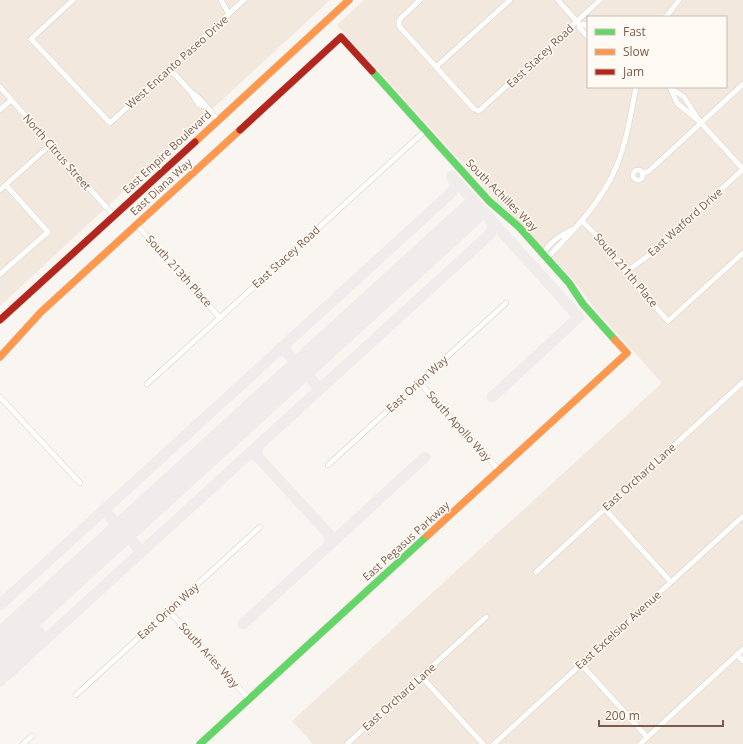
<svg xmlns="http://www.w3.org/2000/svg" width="743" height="744" viewBox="0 0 743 744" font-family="'Open Sans',sans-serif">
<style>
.residential{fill:#f2e8de;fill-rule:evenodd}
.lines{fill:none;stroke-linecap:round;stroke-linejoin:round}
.taxiway{stroke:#f0ecec;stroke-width:11}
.runway{stroke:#f0ecec;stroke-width:28}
.street-casing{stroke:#d7d1cb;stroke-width:6}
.fast-casing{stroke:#d9d2cb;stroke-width:8}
.slow-casing{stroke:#d9d2cb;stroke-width:8}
.jam-casing{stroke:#d9d2cb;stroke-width:8}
.street{stroke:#fefefd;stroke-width:5}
.fast{stroke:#63d668;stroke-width:7}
.slow{stroke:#ff974d;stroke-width:7}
.jam{stroke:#b3261e;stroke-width:7}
.labels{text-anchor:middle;stroke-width:3;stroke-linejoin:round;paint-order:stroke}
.street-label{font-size:11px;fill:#7a5c4d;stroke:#fffaf3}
</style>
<rect width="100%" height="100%" fill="#f9f5f0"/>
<g class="residential">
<path d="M0 0H330L0 306Z"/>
<path d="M364 0H743V744H313L292 721 662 383 595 309 571 277 496 200 337 25ZM588 17H726V87H588Z"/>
</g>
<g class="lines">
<g class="taxiway">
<path d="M452 177 579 317 492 397"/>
<path d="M282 347 320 389"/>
<path d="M258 446 257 456 328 533 330 540 329 545"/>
<path d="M104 510 142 552"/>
<path d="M0 605 452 192 455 185 452 176"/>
<path d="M243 624 425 457"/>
<path d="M0 681 490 234 493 228 490 218"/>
</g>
<g class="runway">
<path d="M0 643 471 213"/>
<path d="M0 666 32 637"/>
</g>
<defs>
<g id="street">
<path d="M73 0 31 39 110 123 244 0"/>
<path d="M221 0 229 14"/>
<path d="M420 0 401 18 399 21V26L474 109 479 111 600 0"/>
<path d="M558 0 580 25"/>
<path d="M666 17 679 0"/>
<path d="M588 28 584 24 579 27 588 37"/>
<path d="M436 67 510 0"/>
<path d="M169 68 191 92 198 104 205 107"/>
<path d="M0 87 114 216"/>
<path d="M669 87 684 97 701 123 743 169"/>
<path d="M671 89 677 103 700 122"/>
<path d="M191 92C203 98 208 110 218 120"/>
<path d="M0 110 11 100"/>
<circle cx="638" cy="175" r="5"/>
<path d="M642 174 649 171 743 84"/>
<path d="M0 190 50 145"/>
<path d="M582 221 606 245 633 282 668 321 743 253"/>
<path d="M137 225 220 318"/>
<path d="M573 229C563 234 546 243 544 255H550C576 228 603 200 617 165 627 140 631 113 636 87"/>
<path d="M626 272 653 252 743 169"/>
<path d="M0 274 48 232 6 185"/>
<path d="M419 382 499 470"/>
<path d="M147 384 426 130"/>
<path d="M0 397 80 483"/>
<path d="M328 465 506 303"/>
<path d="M605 509 671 582"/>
<path d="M536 572 743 382"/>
<path d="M169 611 249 699"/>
<path d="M737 654 743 661"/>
<path d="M581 664 647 737"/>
<path d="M421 676 483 744"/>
<path d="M76 695 260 527"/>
<path d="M23 744 32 736"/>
<path d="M347 744 486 617"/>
<path d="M494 744 742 517"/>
<path d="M640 744 743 649"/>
</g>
<g id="fast">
<path d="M372 71 489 201 519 227 569 283 583 304 615 340"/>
<path d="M200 744 427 536"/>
</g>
<g id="slow">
<path d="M195 142 349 0"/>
<path d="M0 357 41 312 240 130"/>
<path d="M427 536 627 353 615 340"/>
</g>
<g id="jam">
<path d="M240 130 341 37 372 71"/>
<path d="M0 320 195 142"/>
</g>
</defs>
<use href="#street" class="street-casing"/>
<use href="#fast" class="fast-casing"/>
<use href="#slow" class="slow-casing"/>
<use href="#jam" class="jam-casing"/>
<use href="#street" class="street"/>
<use href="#fast" class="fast"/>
<use href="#slow" class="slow"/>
<use href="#jam" class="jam"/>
</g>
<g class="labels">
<g class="street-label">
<text transform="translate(540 56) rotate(-43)" y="4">East Stacey Road</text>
<text transform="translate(177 62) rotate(-42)" y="4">West Encanto Paseo Drive</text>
<text transform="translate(57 152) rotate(49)" y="4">North Citrus Street</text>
<text transform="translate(167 152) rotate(-43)" y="4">East Empire Boulevard</text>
<text transform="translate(161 187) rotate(-42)" y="4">East Diana Way</text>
<text transform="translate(502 195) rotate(45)" y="4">South Achilles Way</text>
<text transform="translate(685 222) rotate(-42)" y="4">East Watford Drive</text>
<text transform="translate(286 257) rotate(-42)" y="4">East Stacey Road</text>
<text transform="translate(626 270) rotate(50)" y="4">South 211th Place</text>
<text transform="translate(179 271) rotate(48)" y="4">South 213th Place</text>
<text transform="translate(417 384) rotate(-42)" y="4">East Orion Way</text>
<text transform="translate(459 426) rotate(48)" y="4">South Apollo Way</text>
<text transform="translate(639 477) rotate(-42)" y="4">East Orchard Lane</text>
<text transform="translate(406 541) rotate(-42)" y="4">East Pegasus Parkway</text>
<text transform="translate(168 611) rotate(-42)" y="4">East Orion Way</text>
<text transform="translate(618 630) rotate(-42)" y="4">East Excelsior Avenue</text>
<text transform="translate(209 655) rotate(48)" y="4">South Aries Way</text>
<text transform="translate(399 697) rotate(-42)" y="4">East Orchard Lane</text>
</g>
</g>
<rect x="587" y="16" width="140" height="72" fill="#fffaf3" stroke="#cabbb1"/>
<rect x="595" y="29" width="20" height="6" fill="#63d668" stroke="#cabbb1"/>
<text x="623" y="36" font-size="12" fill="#7a5c4d">Fast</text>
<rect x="595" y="49" width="20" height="6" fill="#ff974d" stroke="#cabbb1"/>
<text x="623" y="56" font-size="12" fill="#7a5c4d">Slow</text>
<rect x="595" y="69" width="20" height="6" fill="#b3261e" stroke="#cabbb1"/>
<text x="623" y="76" font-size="12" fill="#7a5c4d">Jam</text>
<path d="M599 720v6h124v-6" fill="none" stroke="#7a5c4d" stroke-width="2"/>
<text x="605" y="720" font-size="12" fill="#7a5c4d" stroke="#fffaf3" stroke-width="3" paint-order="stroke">200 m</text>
</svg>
